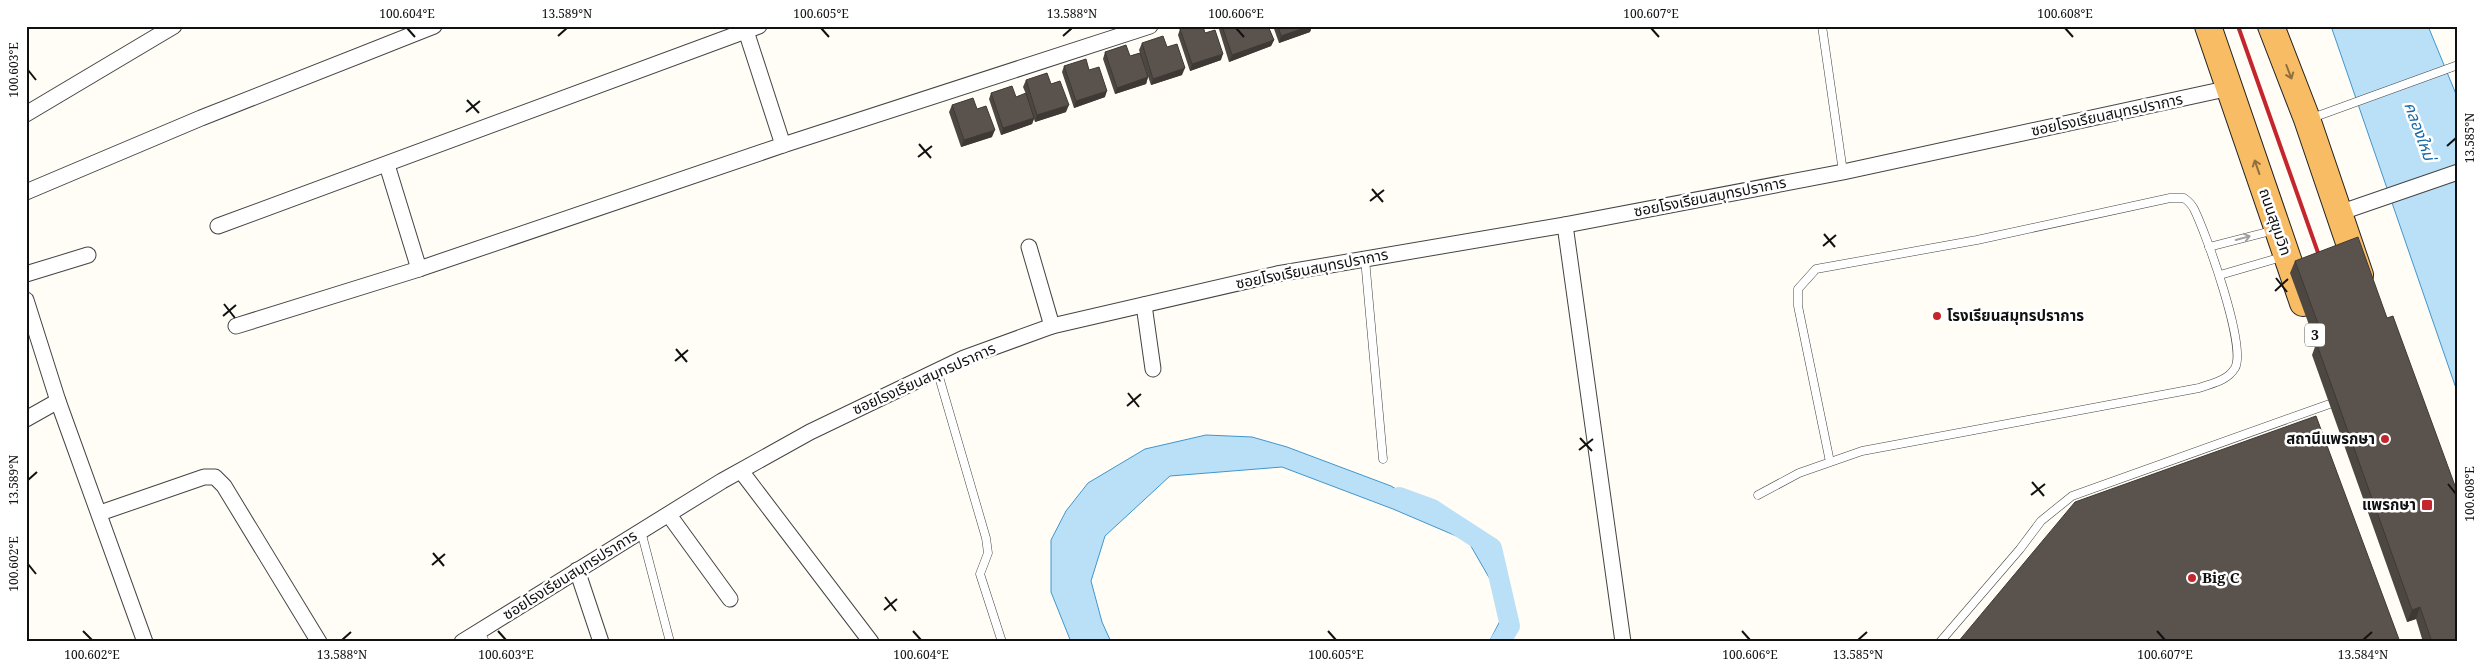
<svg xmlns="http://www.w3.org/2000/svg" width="2484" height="668" viewBox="0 0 2484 668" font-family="'Noto Serif','Noto Sans Thai',serif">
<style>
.water{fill:#b9e0f7;stroke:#3f96cf}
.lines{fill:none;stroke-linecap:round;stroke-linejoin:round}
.canal{stroke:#b9e0f7;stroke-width:20}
.service-casing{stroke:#444;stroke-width:9}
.minor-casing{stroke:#444;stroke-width:17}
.trunk-casing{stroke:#222;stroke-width:28}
.service{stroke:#fff;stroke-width:8}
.minor{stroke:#fff;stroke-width:15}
.trunk{stroke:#f7bc64;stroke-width:26}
.rail{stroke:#c4262e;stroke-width:4}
.wall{fill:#4d4742}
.shaded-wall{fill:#3f3936}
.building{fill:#5a524d;stroke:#3f3936}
.oneway{stroke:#906f3f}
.oneway2{stroke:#a0a0a0}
.ticks{fill:none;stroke:#111;stroke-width:2}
.poi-dot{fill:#c4262e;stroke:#fff;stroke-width:2}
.labels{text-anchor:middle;stroke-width:5;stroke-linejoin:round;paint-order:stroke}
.shield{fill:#fff;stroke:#585858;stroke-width:1}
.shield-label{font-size:14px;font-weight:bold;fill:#111}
.street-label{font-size:15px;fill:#111;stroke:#fff}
.poi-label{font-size:15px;font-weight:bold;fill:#111;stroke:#fff;text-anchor:start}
.water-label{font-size:16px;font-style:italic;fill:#1768a6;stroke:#fff}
.neatline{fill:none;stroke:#111;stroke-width:2}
.ticks-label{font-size:12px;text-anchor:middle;fill:#111}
</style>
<rect width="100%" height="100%" fill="#fffdf5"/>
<g class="water">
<path d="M2331 26H2428L2458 99V394Z"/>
<path d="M1206 435 1252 437 1287 447 1391 486 1468 533 1493 553 1510 626 1505 642H1489L1500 621 1491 581 1468 541 1393 509 1282 467 1170 476 1105 536 1091 581 1102 622 1111 642H1071L1051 592V540L1066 511 1088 483 1145 449Z"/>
</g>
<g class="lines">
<path class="canal" d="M1399 497 1432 509 1492 548 1510 626 1500 642"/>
<defs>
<g id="service">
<path d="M1822 26 1843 172"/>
<path d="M2312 118 2458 65"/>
<path d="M2209 247 2275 230"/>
<path d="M1365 259 1383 459"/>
<path d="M2220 275 2282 257"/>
<path d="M937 370 986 538 988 553 980 574 1002 642"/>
<path d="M1758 495 1799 473 1862 451 2199 388C2213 383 2227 381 2235 368 2247 347 2206 233 2194 209 2192 205 2188 201 2184 198H2170L1977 240 1816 269 1798 289V306L1830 462"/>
<path d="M641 531 670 642"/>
<path d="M480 631 485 642"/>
<path d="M1940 642 2020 549 2041 521 2072 496 2338 401"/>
</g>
<g id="minor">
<path d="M746 31 783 145"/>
<path d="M26 114 174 26"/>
<path d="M387 165 419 269"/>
<path d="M26 192 201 118 434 26"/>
<path d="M2339 213 2458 172"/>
<path d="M1565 225 1623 642"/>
<path d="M218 226 759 26"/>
<path d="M1029 247 1052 326"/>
<path d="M26 274 88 255"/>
<path d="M26 300 58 401 145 642"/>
<path d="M1144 305 1153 369"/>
<path d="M236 326 419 269 783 145 1150 26"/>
<path d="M26 419 58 401"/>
<path d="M741 471 871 642"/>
<path d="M100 513 204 477H215L224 486 319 642"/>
<path d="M669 515 730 599"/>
<path d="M577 570 601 642"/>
<path d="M462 642 722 481 810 432 964 358 1052 326 1277 274 1565 225 1843 172 2230 88"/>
</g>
<g id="trunk">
<path d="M2208 26 2303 303"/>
<path d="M2271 26 2307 119 2360 275"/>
</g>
</defs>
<use href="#service" class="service-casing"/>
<use href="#minor" class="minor-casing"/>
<use href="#trunk" class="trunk-casing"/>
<use href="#service" class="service"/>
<use href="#minor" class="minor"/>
<use href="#trunk" class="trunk"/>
<path class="rail" d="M2238 26 2322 264"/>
</g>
<g class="wall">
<path d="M1218 26H1268L1274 40 1271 46 1229 62Z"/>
<path d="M1273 26H1312L1310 32 1279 43Z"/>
<path d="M1180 29 1205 33 1221 60 1190 71 1178 35Z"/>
<path d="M1142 43 1167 47 1182 75 1151 85 1141 56 1148 77 1146 84 1115 94 1103 59 1105 52 1130 56 1140 53 1139 50Z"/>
<path d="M1064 66 1089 70 1105 97 1074 108 1062 72Z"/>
<path d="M1026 80 1051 84 1066 112 1035 122 1034 119 1032 124 1001 135 989 99 991 93 1016 97 1026 94 1023 87Z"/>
<path d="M952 105 977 109 992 137 961 147 949 112Z"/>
<path d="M2295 261 2458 642H2423L2416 619 2407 622 2312 355 2316 344 2290 273Z"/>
</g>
<g class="shaded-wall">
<path d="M1310 26H1312L1310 32 1279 43 1281 36Z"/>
<path d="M1274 40 1271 46 1229 62 1232 55Z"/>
<path d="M1223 54 1221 60 1190 71 1192 64Z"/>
<path d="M1185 68 1182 75 1151 85 1153 79Z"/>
<path d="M1148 77 1146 84 1115 94 1117 88Z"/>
<path d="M1107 91 1105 97 1074 108 1076 101Z"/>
<path d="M1069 105 1066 112 1035 122 1037 115Z"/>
<path d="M1034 118 1032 124 1001 135 1003 128Z"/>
<path d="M995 130 992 137 961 147 964 140Z"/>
<path d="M2420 607 2416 619 2407 622 2412 610Z"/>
</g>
<g class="building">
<path d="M1188 26H1203L1205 33 1215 30 1223 54 1192 64 1180 29Z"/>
<path d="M1222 26H1268L1274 40 1232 55Z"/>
<path d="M1278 26H1310L1281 36Z"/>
<path d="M1163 36 1167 47 1177 44 1185 68 1153 79 1142 43Z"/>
<path d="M1126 45 1130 56 1140 53 1148 77 1117 88 1105 52Z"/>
<path d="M1086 59 1089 70 1099 67 1107 91 1076 101 1064 66Z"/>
<path d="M1047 73 1051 84 1060 81 1069 105 1037 115 1026 80Z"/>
<path d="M1012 86 1016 97 1026 93 1034 118 1003 128 991 93Z"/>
<path d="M973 98 977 109 986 106 995 130 964 140 952 105Z"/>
<path d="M2358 237 2387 318 2393 316 2394 319 2458 494V642H2432L2420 607 2412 610 2317 345 2316 343 2324 340 2295 261Z"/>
<path d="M2316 416 2400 642H1958L2075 502Z"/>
</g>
<defs><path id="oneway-shaft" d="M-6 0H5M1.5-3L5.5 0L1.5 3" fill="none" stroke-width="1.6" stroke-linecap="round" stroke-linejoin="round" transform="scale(1.25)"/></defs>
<g class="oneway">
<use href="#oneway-shaft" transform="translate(2289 72) rotate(69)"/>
<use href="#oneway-shaft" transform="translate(2257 167) rotate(-109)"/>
</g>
<use class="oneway2" href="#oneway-shaft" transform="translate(2243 238) rotate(-15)"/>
<path class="ticks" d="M407 28 415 37M821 28 829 37M1236 28 1244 37M1651 28 1659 37M2065 28 2073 37M558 36 567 28M1063 36 1072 28M28 70 36 80M467 100 479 113M466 112 480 101M919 144 931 158M2447 146 2456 138M918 157 932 146M1372 189 1383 202M1370 201 1384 190M1824 234 1835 247M1823 246 1836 235M2276 278 2287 292M2275 291 2288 279M224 304 235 318M223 316 236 305M676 349 687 362M675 361 688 350M1128 393 1139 407M1127 406 1141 394M1580 438 1592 451M1579 450 1593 439M28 480 37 472M2032 482 2044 496M2448 484 2456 494M2031 495 2045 484M433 553 444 566M28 564 36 574M432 565 445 554M885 597 896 611M884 610 897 599M83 631 92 640M498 631 506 640M913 631 921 640M1328 631 1336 640M1742 631 1750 640M2157 631 2165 640M342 640 351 632M1858 640 1867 632M2363 640 2372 632"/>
<g class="poi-dot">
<circle cx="1937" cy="316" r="5"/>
<circle cx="2385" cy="439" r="5"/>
<rect x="2421" y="499" width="12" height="12" rx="2.5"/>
<circle cx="2192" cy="578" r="5"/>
</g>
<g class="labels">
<rect class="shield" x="2305" y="323.5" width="20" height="23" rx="4"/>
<g class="shield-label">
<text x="2315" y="340">3</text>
</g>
<g class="street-label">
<text transform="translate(2107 115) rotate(-12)" y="5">ซอยโรงเรียนสมุทรปราการ</text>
<text transform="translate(1710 197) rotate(-11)" y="5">ซอยโรงเรียนสมุทรปราการ</text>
<text transform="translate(2275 222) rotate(71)" y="5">ถนนสุขุมวิท</text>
<text transform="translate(1312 269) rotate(-11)" y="5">ซอยโรงเรียนสมุทรปราการ</text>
<text transform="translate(924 379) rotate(-24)" y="5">ซอยโรงเรียนสมุทรปราการ</text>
<text transform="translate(570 575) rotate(-32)" y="5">ซอยโรงเรียนสมุทรปราการ</text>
</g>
<g class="poi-label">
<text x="1947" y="321">โรงเรียนสมุทรปราการ</text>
<text x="2375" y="444" text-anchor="end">สถานีแพรกษา</text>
<text x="2416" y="510" text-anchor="end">แพรกษา</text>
<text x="2202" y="583">Big C</text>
</g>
<g class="water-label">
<text transform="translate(2420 131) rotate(70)" y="6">คลองใหม่</text>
</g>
</g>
<rect width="2484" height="668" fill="none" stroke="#ffffff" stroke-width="55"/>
<rect x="28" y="28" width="2428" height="612" class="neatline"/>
<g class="ticks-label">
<text x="407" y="18">100.604°E</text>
<text x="567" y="18">13.589°N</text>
<text x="821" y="18">100.605°E</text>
<text x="1072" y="18">13.588°N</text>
<text x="1236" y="18">100.606°E</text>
<text x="1651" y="18">100.607°E</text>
<text x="2065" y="18">100.608°E</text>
<text transform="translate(14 70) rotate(-90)" y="4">100.603°E</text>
<text transform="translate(2470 138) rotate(-90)" y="4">13.585°N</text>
<text transform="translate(14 480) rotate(-90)" y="4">13.589°N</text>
<text transform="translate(2470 494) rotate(-90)" y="4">100.608°E</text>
<text transform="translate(14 564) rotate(-90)" y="4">100.602°E</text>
<text x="92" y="659">100.602°E</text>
<text x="342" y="659">13.588°N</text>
<text x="506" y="659">100.603°E</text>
<text x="921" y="659">100.604°E</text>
<text x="1336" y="659">100.605°E</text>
<text x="1750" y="659">100.606°E</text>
<text x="1858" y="659">13.585°N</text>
<text x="2165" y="659">100.607°E</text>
<text x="2363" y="659">13.584°N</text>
</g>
</svg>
